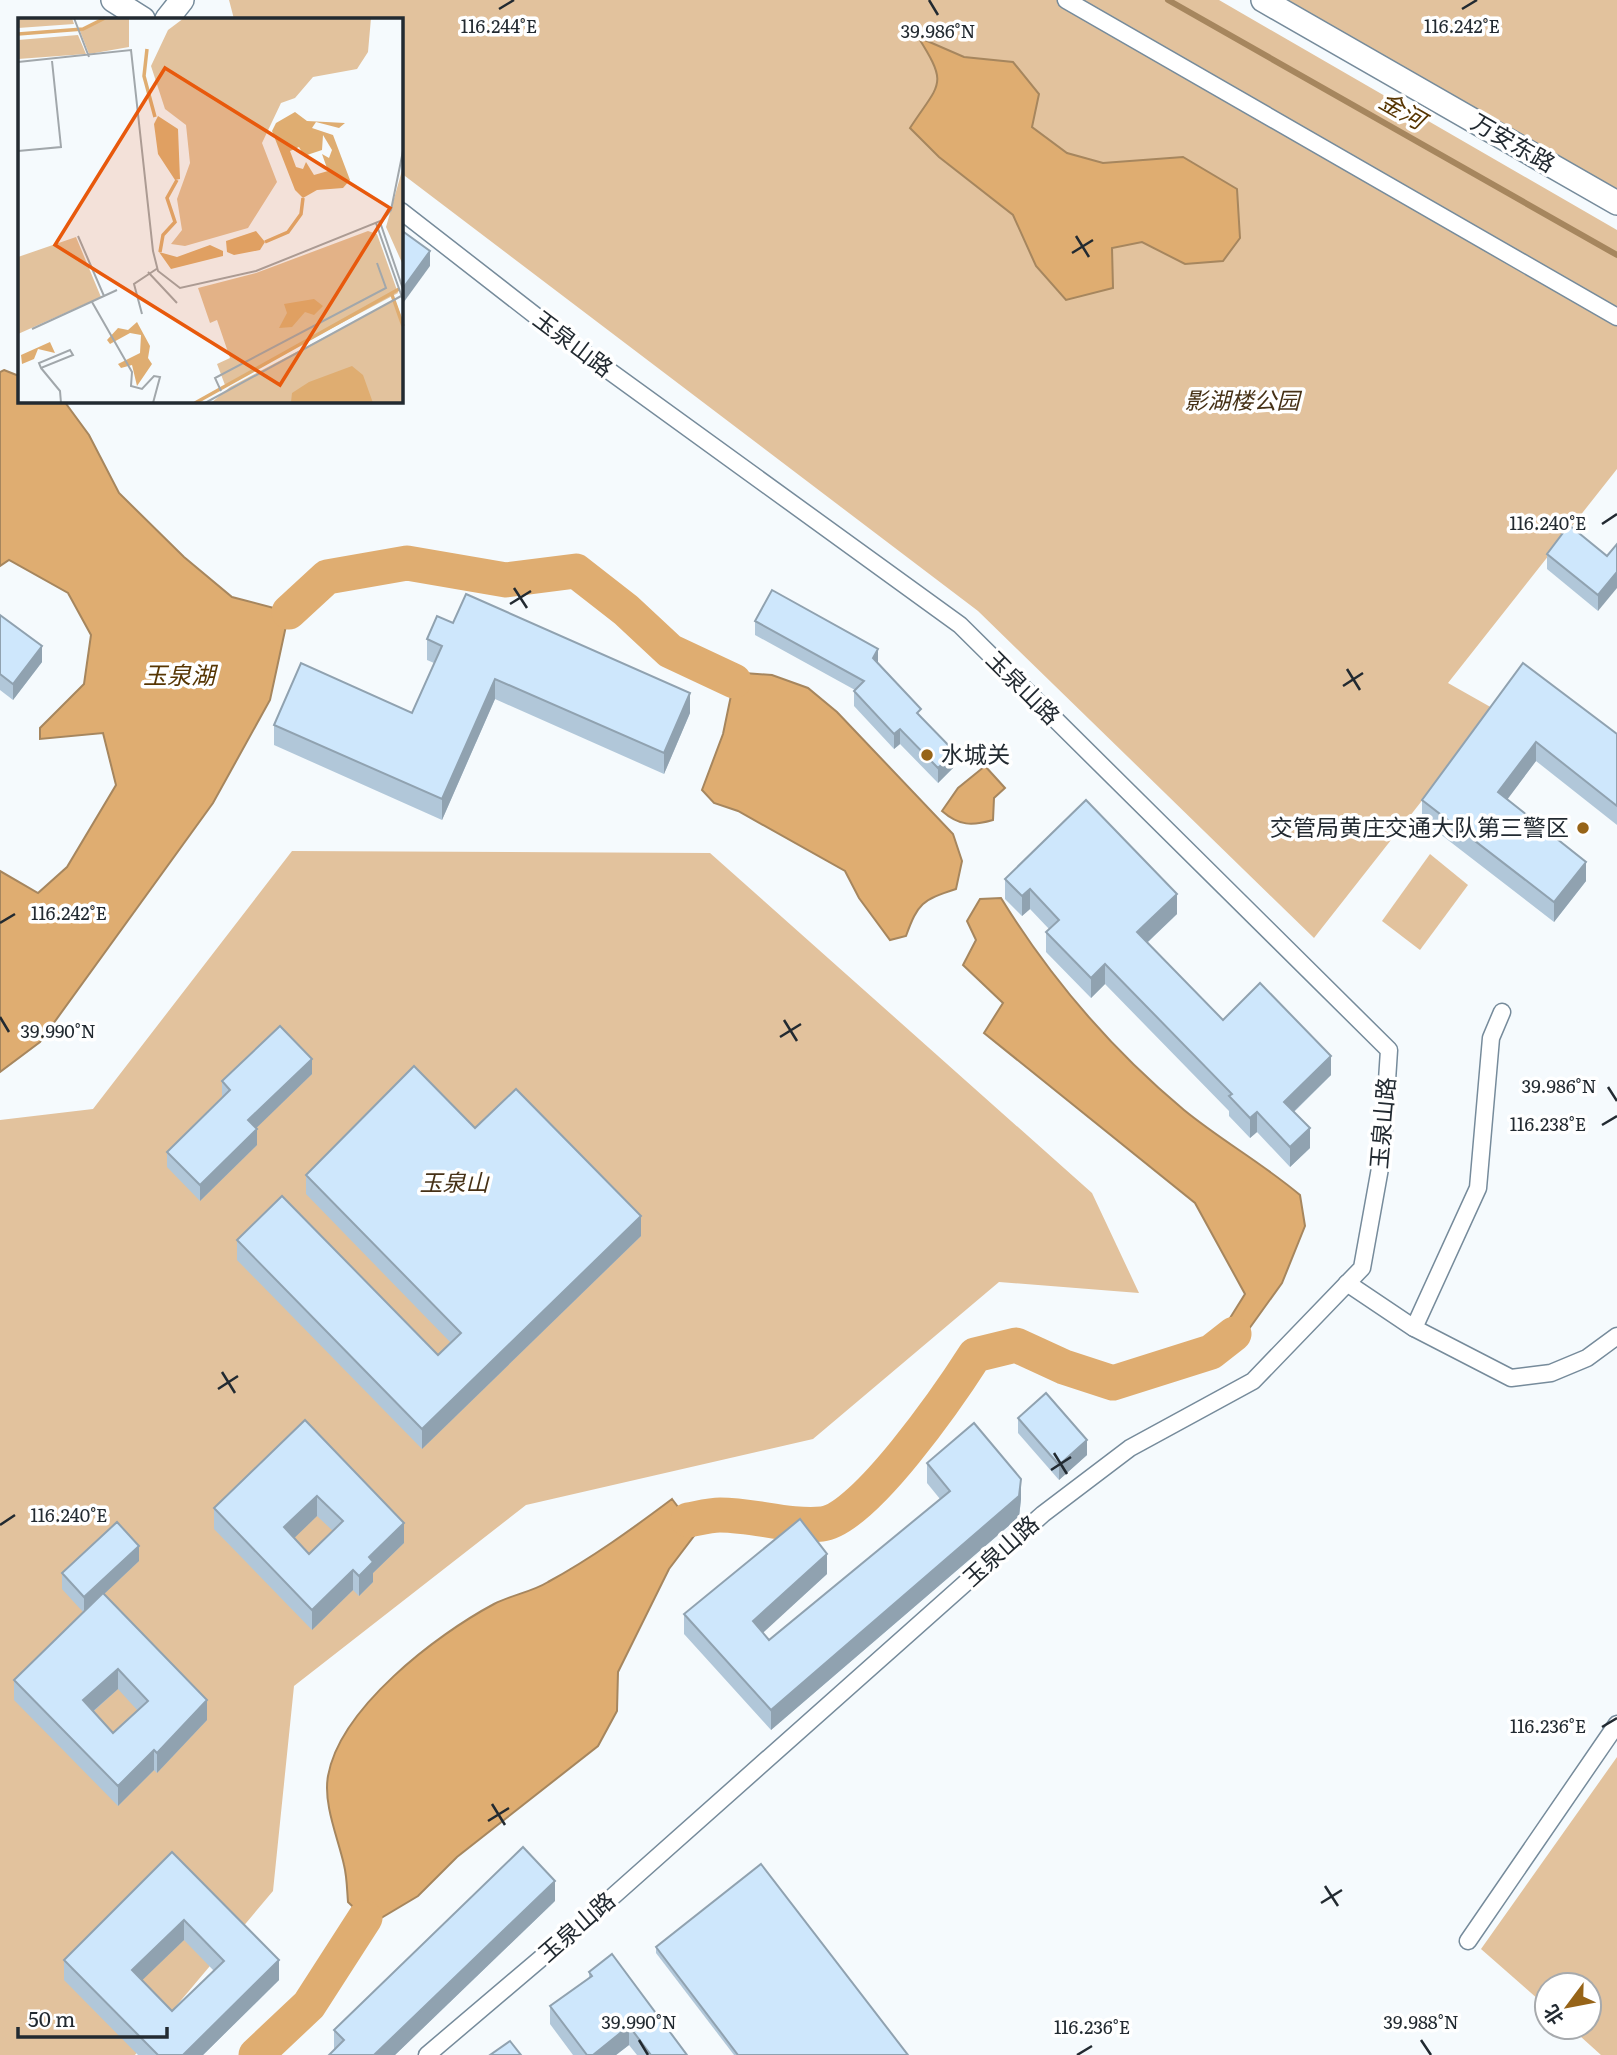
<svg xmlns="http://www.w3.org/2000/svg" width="1617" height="2055" viewBox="0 0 1617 2055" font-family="Literata,'Noto Sans SC',serif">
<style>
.green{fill:#e2c29d}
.water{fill:#dfad71;stroke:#a6865e;stroke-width:2}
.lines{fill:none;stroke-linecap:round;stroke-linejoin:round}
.stream{stroke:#a6865e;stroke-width:6}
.river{stroke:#dfad71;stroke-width:35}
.street-casing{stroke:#768b9b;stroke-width:19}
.secondary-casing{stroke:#768b9b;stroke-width:26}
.street{stroke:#fff;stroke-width:16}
.secondary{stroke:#fff;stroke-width:23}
.wall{fill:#b1c7d9;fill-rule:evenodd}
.shaded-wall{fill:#90a2b0}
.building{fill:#cee7fc;stroke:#90a2b0;stroke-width:2;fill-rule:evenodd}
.ticks{fill:none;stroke:#222a31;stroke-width:2.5}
.poi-dot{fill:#976418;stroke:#fff;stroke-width:2.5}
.labels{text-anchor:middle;stroke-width:7;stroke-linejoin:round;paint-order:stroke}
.street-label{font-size:23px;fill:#222a31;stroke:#fff}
.park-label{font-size:23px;font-style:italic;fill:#463116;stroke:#fff}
.poi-label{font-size:23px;fill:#222a31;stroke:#fff;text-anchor:start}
.water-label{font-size:24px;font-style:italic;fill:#573603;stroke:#fff}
.inset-river{fill:none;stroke:#dfad71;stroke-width:3.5}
.inset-road{fill:none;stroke:#a1a7ab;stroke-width:2}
.view{fill:#e8590c;fill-opacity:0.15;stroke:#e8590c;stroke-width:3.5}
.inset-edge{fill:none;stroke:#222a31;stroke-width:3.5}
.ticks-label{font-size:18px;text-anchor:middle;fill:#222a31;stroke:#fff;stroke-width:7;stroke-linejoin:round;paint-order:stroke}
</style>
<rect width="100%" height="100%" fill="#f5fafd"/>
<g class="green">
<path d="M229 0H1219L1617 230V469L1448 683 1494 709 1314 938 978 611 401 173V19H234Z"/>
<path d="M1279 0H1617V194Z"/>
<path d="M292 851 710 853 1092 1193 1139 1293 999 1282 813 1439 526 1505 294 1686 273 1891 135 2055H0V1120L93 1109Z"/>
<path d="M1430 854 1468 885 1420 950 1382 921Z"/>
<path d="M1617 1757V2055H1601L1570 2027H1589V1985H1547V2007L1481 1949Z"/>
</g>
<g class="water">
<path d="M918 37 964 57 1013 62 1039 94 1032 127 1067 153 1103 163 1183 157 1237 189 1240 238 1223 261 1185 264 1142 242 1112 248 1113 288 1066 300 1036 266 1013 215 939 157 910 128C940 82 949 86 918 37Z"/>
<path d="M4 370 19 376V401H64L89 435 119 493 184 557 232 597 289 612 270 700 213 803 40 1042 0 1072V871L38 893 67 867 116 785 103 733 40 739V728L84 684 91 635 68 593 9 560 0 566V372Z"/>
<path d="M744 673 772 675 808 688 837 712 953 834 962 861 956 889C922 900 918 903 906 936L890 940 859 898 845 871 738 811 714 803 702 790 723 734 734 681Z"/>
<path d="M985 766 1005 788 994 798 993 820C972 826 959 826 942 811L958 788Z"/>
<path d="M1001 898C1051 979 1111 1049 1184 1110 1222 1141 1262 1163 1300 1195L1305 1226 1282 1283 1241 1340 1225 1326 1245 1294 1195 1203 984 1033 1003 1003 963 965 976 940 967 921 980 899Z"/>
<path d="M672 1499 697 1532 669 1569 618 1672 617 1711 598 1746 457 1857 418 1896 371 1924 348 1902C347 1890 347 1877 344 1865 338 1838 323 1804 328 1776 340 1708 436 1635 494 1604 511 1595 532 1592 548 1582 592 1558 632 1529 672 1499Z"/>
</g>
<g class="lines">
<path class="stream" d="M1168 0 1617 255"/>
<g class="river">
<path d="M289 612 327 577 407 563 506 580 576 571 626 610 670 651 734 681"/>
<path d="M688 1520C699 1518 710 1515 720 1515 754 1515 788 1527 822 1524 864 1520 952 1391 975 1355L1016 1345 1064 1367 1113 1383 1211 1352 1234 1334"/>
<path d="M256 2055 309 2005 365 1918"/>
</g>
<defs>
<g id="street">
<path d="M1066 0 1617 317"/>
<path d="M401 211 568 341 960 625 1389 1050 1382 1157 1362 1268 1253 1381 1130 1448 1043 1514 592 1915 427 2055"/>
<path d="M1347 1283 1414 1328 1511 1378 1551 1373 1587 1358 1617 1336"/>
<path d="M1414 1328 1478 1188 1491 1038 1502 1012"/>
<path d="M1468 1941 1617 1724"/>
</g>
<g id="secondary">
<path d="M113 0 143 19"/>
<path d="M1263 0 1617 203"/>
<path d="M167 19 182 0"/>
</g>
</defs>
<use href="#street" class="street-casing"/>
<use href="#secondary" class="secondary-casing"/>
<use href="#street" class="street"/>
<use href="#secondary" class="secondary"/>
</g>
<g class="wall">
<path d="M1547 554 1607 556 1598 611 1547 569Z"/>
<path d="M0 615 42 662 13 700 0 690Z"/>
<path d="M755 621 878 664 921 717 955 766 938 783 900 744 894 749 854 706V691L855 690 755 635Z"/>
<path d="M453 623 690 713 664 774 495 699 442 820 274 745V725L412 713 434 663 427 660V639Z"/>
<path d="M1523 663 1617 734V825L1536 761 1507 799 1586 881 1554 922 1422 820V800Z"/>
<path d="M1005 879 1177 914 1147 943 1223 1020 1331 1075 1294 1112 1310 1148 1290 1167 1257 1132 1250 1138 1229 1116V1111L1105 984 1091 998 1046 952V932L1049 929 1030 909 1022 916 1005 899Z"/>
<path d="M312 1074 256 1128 257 1145 200 1201 167 1167V1152L222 1097V1081Z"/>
<path d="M475 1128 641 1236 422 1449 237 1260V1240L438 1355 451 1343 306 1194V1175Z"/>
<path d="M1018 1418 1087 1455 1059 1480 1018 1433Z"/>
<path d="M305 1420 404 1543 373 1573V1582L359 1596 353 1590 312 1630 214 1529V1508ZM317 1516 333 1531 309 1554 294 1538Z"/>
<path d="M927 1463 1021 1499 1019 1517 771 1730 684 1634V1614L827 1574 762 1633 769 1640 940 1499 927 1483Z"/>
<path d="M139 1561 104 1594 207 1720 157 1773 154 1770 118 1806 14 1700V1680L83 1612 62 1589V1573ZM118 1689 138 1711 113 1733 94 1711Z"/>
<path d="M172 1852 279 1980 203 2055H138L64 1980V1960ZM184 1940 214 1971 172 2011 142 1980Z"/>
<path d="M555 1901 395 2055H329L334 2050V2030Z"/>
<path d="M656 1947 908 2055H734L656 1953Z"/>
<path d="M589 1972 687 2055H637L629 2045 616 2055H573L550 2024V2006L589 1979Z"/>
</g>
<g class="shaded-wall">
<path d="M430 251V266L401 306V291Z"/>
<path d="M1617 572V588L1598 611V595Z"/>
<path d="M42 646V662L13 700V684Z"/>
<path d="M878 649V663L873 673V658Z"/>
<path d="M495 679V699L442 820V799Z"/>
<path d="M690 693V713L664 774V753Z"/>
<path d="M900 729V744L894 749V734Z"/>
<path d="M1536 742V761L1498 812V792Z"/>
<path d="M955 752V766L938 783V768Z"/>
<path d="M1586 862V881L1554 922V902Z"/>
<path d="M1030 889V909L1022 916V896Z"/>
<path d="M1177 894V914L1137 952V932Z"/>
<path d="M1105 964V984L1091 998V978Z"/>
<path d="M1331 1056V1075L1284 1121V1102Z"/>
<path d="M312 1059V1074L248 1136V1120Z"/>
<path d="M1257 1112V1132L1250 1138V1118Z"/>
<path d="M1310 1128V1148L1290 1167V1147Z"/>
<path d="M257 1129V1145L200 1201V1185Z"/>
<path d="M641 1216V1236L422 1449V1429Z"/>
<path d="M1087 1440V1455L1059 1480V1465Z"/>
<path d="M1021 1479V1499L1019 1517 771 1730V1710Z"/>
<path d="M317 1496V1516L284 1548V1527Z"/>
<path d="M404 1523V1543L373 1573V1582L359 1596V1576L369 1557Z"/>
<path d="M139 1546V1561L84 1613V1597Z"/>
<path d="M827 1554V1574L753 1642V1621Z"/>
<path d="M353 1570V1590L312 1630V1610Z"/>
<path d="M118 1669V1689L83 1720V1700Z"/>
<path d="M207 1700V1720L157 1773V1753Z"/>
<path d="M154 1750V1770L118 1806V1786Z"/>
<path d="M555 1881V1901L395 2055H374Z"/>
<path d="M184 1920V1940L132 1990V1970Z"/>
<path d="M279 1960V1980L203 2055H183Z"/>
<path d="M629 2026V2045L616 2055H593Z"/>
</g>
<g class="building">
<path d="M401 230 430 251 401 291Z"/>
<path d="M1569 525 1607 556 1617 544V572L1598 595 1547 554Z"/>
<path d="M772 590 878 649 873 658 921 709 917 713 955 752 938 768 900 729 894 734 854 691 864 681 755 621Z"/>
<path d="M466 594 690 693 664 753 495 679 442 799 274 725 301 663 412 713 442 646 427 639 437 616 453 623Z"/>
<path d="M0 615 42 646 13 684 0 674Z"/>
<path d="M1523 663 1617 734V806L1536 742 1498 792 1586 862 1554 902 1422 800Z"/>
<path d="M1086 800 1177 894 1137 932 1223 1020 1260 983 1331 1056 1284 1102 1310 1128 1290 1147 1257 1112 1250 1118 1229 1096 1232 1094 1105 964 1091 978 1046 932 1059 920 1030 889 1022 896 1005 879Z"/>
<path d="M280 1026 312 1059 248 1120 257 1129 200 1185 167 1152 230 1090 222 1081Z"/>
<path d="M414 1066 475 1128 516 1089 641 1216 422 1429 237 1240 282 1196 438 1355 461 1333 306 1175Z"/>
<path d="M1046 1393 1087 1440 1059 1465 1018 1418Z"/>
<path d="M305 1420 404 1523 369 1557 373 1562 359 1576 353 1570 312 1610 214 1508ZM317 1496 343 1521 309 1554 284 1527Z"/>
<path d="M974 1423 1021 1479 1019 1496 771 1710 684 1614 800 1519 827 1554 753 1621 769 1640 950 1491 927 1463Z"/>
<path d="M117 1522 139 1546 84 1597 62 1573Z"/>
<path d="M103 1593 207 1700 157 1753 154 1750 118 1786 14 1680ZM118 1669 148 1701 113 1733 83 1700Z"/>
<path d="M523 1847 555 1881 374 2055H329L344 2040 334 2030Z"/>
<path d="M172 1852 279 1960 183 2055H158L64 1960ZM184 1920 224 1961 172 2011 132 1970Z"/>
<path d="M761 1864 908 2055H738L656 1947Z"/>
<path d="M612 1954 687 2055H651L629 2026 593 2055H587L550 2006 592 1976 589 1972Z"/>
<path d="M510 2041 521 2055H490Z"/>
</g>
<path class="ticks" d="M929 0 938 15M499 9 514 0M1462 9 1477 0M1076 236 1089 257M1072 253 1093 240M1602 524 1617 514M514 588 527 608M510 604 531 591M1347 669 1360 690M1343 686 1363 673M0 923 15 914M0 1017 9 1032M784 1020 797 1041M780 1037 801 1024M1608 1087 1617 1101M1602 1125 1617 1116M222 1372 235 1393M218 1389 238 1376M1054 1453 1067 1474M1051 1470 1071 1457M0 1525 15 1515M1602 1727 1617 1718M492 1804 505 1825M488 1821 509 1808M1325 1886 1338 1906M1321 1903 1342 1890M639 2040 648 2055M1421 2040 1431 2055M1077 2055 1092 2046"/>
<g class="poi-dot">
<circle cx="927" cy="755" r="7"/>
<circle cx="1583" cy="828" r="7"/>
</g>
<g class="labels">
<g class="street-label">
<text transform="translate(1513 143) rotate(30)" y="8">万安东路</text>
<text transform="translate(573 344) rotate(37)" y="8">玉泉山路</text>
<text transform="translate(1023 688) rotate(45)" y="8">玉泉山路</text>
<text transform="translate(1383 1123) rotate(-85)" y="8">玉泉山路</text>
<text transform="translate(1001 1551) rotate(-42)" y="8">玉泉山路</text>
<text transform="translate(577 1927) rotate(-41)" y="8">玉泉山路</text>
</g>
<g class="park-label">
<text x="1242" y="409">影湖楼公园</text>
<text x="454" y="1191">玉泉山</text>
</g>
<g class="poi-label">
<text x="941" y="763">水城关</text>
<text x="1569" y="836" text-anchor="end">交管局黄庄交通大队第三警区</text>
</g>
<g class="water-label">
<text transform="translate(1402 111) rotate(30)" y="8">金河</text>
<text x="179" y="684">玉泉湖</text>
</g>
</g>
<g transform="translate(18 18)">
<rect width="385" height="385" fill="#f5fafd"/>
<path d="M0 0H54L56 6 0 10ZM87 0H111V29L71 36 62 13ZM166 0H353L350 34 339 51 295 59 277 80 263 85 244 125 259 164 230 210 167 228 153 226 164 212 159 181 172 145 168 107 147 91 133 48 150 12ZM60 17 68 36 0 41V22ZM385 149V247L368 209ZM350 213 359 216 380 275 207 367 199 346 212 340 199 302 192 305 180 270 238 255ZM58 219 83 279 0 316V239ZM377 282 385 303V385H193L212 369Z" fill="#e2c29d"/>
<path d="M277 94 289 103 327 105 321 110 298 104 294 110 315 117 332 162 325 170 299 172 285 180 277 172 254 113 258 105ZM305 117 314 132 311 140 304 136 310 153 296 157 288 144 285 151 278 149 272 133 281 129 286 138 304 132ZM140 98 160 111 162 161 157 162 140 136 136 106ZM238 213 247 224 242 232 216 237 209 234 208 223ZM192 227 205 233V238L153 251 141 234 159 239ZM296 281 305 288 296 297 287 294 274 309 261 310 269 295 266 286ZM119 304 132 328 130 340 134 346 119 368 114 347 103 350 100 346 122 335 123 317 112 315 92 326 89 322 100 310 110 312ZM32 324 37 335 20 331 16 341 4 346 3 337ZM334 348 345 357 355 385 273 384 274 375 291 364Z" fill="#dfad71" fill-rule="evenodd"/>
<path class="inset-river" d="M0 16 65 11 87 0M129 31 126 58 137 99M247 224 270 214 283 196 285 180M142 234 145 217 157 204 149 180 159 162M373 274 385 308M177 385 381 271"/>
<path class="inset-road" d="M56 0 71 39M0 44 113 32 135 233 140 253 162 270 238 253 365 202 373 192 385 133M0 133 43 129 34 43M362 204 385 271M358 205 385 282M60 218 86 278M130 254 159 285M74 284 114 354 113 368 124 371 136 358 142 359 135 385M124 296 116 266 140 250M14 311 99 272M52 332 55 337 23 350 21 345ZM23 350 42 373 43 385M203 373 197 360 368 270 359 245M187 385 385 277"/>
<path class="view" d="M147 50 372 190 262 367 37 227Z"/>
<rect width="385" height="385" class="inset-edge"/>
</g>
<g class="ticks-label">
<text x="499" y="33">116.244°E</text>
<text x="1462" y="33">116.242°E</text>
<text x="938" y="38">39.986°N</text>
<text x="1548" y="530">116.240°E</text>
<text x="69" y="920">116.242°E</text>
<text x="58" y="1038">39.990°N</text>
<text x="1559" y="1093">39.986°N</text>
<text x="1548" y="1131">116.238°E</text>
<text x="69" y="1522">116.240°E</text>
<text x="1548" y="1733">116.236°E</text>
<text x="639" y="2029">39.990°N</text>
<text x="1421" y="2029">39.988°N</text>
<text x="1092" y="2034">116.236°E</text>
</g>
<g transform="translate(1568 2006) rotate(238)"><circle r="33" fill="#ffffff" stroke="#a7aaad" stroke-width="2"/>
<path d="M0-5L12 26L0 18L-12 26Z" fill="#976418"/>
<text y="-10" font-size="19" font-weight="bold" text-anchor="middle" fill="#222a31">北</text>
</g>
<path d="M18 2027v10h149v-10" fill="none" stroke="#222a31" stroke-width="3.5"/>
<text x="28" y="2027" font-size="21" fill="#222a31" stroke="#ffffff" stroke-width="5" paint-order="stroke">50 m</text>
</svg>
